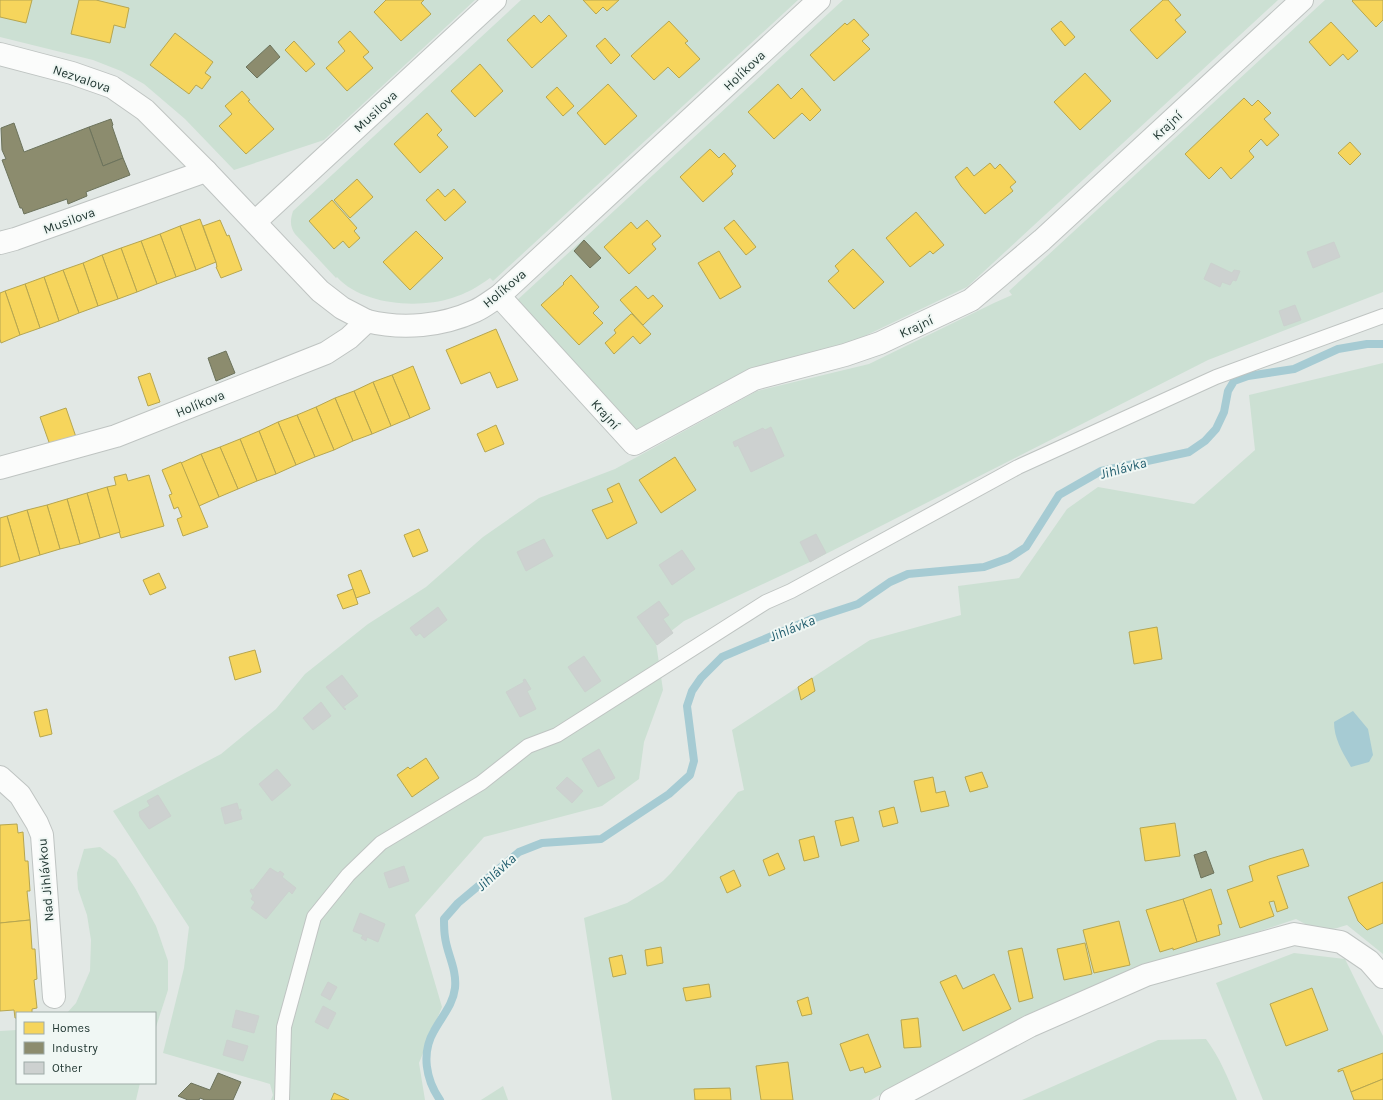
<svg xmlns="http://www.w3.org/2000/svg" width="1383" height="1100" viewBox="0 0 1383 1100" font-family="Karla,sans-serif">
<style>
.green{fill:#cce0d3}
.water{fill:#a6cbd3}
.homes{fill:#f6d55c;stroke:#b6a650}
.industry{fill:#8c8c6e;stroke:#6c735c}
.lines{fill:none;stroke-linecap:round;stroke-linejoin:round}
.stream{stroke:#a6cbd3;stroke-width:8}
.building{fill:#cdd1d0;stroke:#cbd1ce}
.lane-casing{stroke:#bfc4c2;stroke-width:16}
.street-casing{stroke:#bfc4c2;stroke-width:24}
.lane{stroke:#fbfcfb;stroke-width:14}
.street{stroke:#fbfcfb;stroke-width:22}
.labels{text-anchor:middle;stroke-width:4;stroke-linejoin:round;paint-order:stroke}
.street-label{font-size:13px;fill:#223833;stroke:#f0f7f4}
.water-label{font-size:14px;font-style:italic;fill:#225e6f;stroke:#f0f7f4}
</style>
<rect width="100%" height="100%" fill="#e2e8e5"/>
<g class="green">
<path d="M0 0H475L324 140 234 170 185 119 144 84 121 71 93 60 0 37Z"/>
<path d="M521 0H798L493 281 490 278C478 287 465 294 452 298 418 309 362 305 337 277L336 278 295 234C290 227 290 220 293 211Z"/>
<path d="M843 0H1278L967 287 848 344 746 370 637 432 514 303Z"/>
<path d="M1325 0H1383V292L1208 360 810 562 684 621 656 643 663 690 644 742 639 779 602 806 484 837 415 915 442 1007 419 1063 425 1100H271L273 1095 270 1084 163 1053 184 968 189 927 113 811 221 754 276 709 305 674 368 624 426 587 483 537 539 498 615 469 757 391 869 364 994 303 1012 295 1009 291Z"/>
<path d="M1383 363V954L1347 925C1323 933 1318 931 1296 919L1146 969 927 1068 871 1100H612L584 918 627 903 663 881 671 873 738 792 744 790 732 730 870 640 961 615 958 586 1019 578 1067 509 1098 487 1194 504 1255 450 1249 395Z"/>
<path d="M100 847 116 859 135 888 156 926 168 961V990L155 1030V1013H67L76 1003 90 971 91 940 87 915 78 889 77 873 84 849Z"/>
<path d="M1294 953 1345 959 1383 1036V1100H1263L1216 983Z"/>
<path d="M17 1030V1083H140L136 1100H0V1031Z"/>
<path d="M1206 1039C1220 1058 1228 1078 1237 1100H1022L1158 1040Z"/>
<path d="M503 1086 508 1100H481Z"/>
</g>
<path class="water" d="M1353 711 1368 729 1373 755 1369 762 1351 767C1343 753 1334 739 1334 722Z"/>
<g class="homes">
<path d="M0 0H32L26 23 0 17Z"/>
<path d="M79 0H96L129 8 125 28 114 25 110 43 71 34Z"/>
<path d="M386 0H424L421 3 431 14 401 41 374 12Z"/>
<path d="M583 0H619L607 11 603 7 596 14Z"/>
<path d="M1163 0H1168L1181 15 1175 20 1186 32 1157 59 1130 30Z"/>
<path d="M1353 0H1383V20L1376 27 1352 1Z"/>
<path d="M534 15 541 23 549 15 567 36 532 68 507 40Z"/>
<path d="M854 19 869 35 862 41 870 49 834 81 810 55 845 23 847 25Z"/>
<path d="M669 21 688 41 685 43 700 59 679 78 668 67 654 80 631 56Z"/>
<path d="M1061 21 1075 37 1065 46 1051 29Z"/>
<path d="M1331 22 1358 51 1348 60 1343 54 1330 66 1309 42Z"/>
<path d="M350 31 369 52 363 57 373 68 347 91 326 68 345 51 338 42Z"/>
<path d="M175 33 213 62 205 73 211 77 202 89 196 85 189 94 150 65Z"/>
<path d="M605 38 620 55 611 64 596 46Z"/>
<path d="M294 41 315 64 306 72 285 50Z"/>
<path d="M480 64 503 91 475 117 451 91Z"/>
<path d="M1085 73 1111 101 1080 130 1054 102Z"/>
<path d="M608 84 637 116 605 145 577 113Z"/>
<path d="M778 84 791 99 802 88 821 110 810 121 802 113 774 139 748 112Z"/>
<path d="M557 87 574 106 563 116 546 97Z"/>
<path d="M242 91 250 100 248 101 274 129 246 154 219 126 232 114 225 106Z"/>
<path d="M1244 98 1252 106 1258 100 1271 113 1264 119 1279 135 1267 146 1261 139 1249 151 1254 157 1231 179 1221 167 1209 179 1185 154Z"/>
<path d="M427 113 442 130 437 135 448 147 420 173 394 144Z"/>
<path d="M1350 142 1361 154 1350 165 1338 153Z"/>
<path d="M710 149 719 158 724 153 736 166 731 171 733 174 703 202 680 177Z"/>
<path d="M990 163 995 169 1000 164 1016 182 1010 187 1013 191 985 214 961 186 955 177 967 167 974 176Z"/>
<path d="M357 179 373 197 350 218 334 200Z"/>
<path d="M438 189 445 197 454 189 466 202 445 221 426 200Z"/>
<path d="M332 200 357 228 354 231 360 238 349 248 343 241 334 249 309 221Z"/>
<path d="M916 212 944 245 933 254 930 251 910 267 886 238Z"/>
<path d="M200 219 216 262 196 270 180 226Z"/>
<path d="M220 220 227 236 229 235 242 270 221 278 216 267H217L216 262 203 226Z"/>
<path d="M647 220 661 236 652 244 656 249 629 274 604 247 631 222 637 229Z"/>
<path d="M734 220 756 247 746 255 724 228Z"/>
<path d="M180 226 196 270 176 277 160 234Z"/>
<path d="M416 231 443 258 410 290 383 262Z"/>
<path d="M160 234 176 277 157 284 141 241Z"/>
<path d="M141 241 157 284 137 292 121 248Z"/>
<path d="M121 248 137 292 118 299 102 255Z"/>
<path d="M853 249 884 282 854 309 828 281 839 271 835 266Z"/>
<path d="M719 251 741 287 720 299 698 263Z"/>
<path d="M102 255 118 299 98 306 83 263Z"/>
<path d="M83 263 98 306 79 313 63 270Z"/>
<path d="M63 270 79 313 59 321 44 277Z"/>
<path d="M571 275 599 307 593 313 603 323 579 345 541 305 564 284 563 283Z"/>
<path d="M44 277 59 321 40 328 25 284Z"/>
<path d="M25 284 40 328 20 335 5 291Z"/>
<path d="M636 286 648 299 653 295 663 306 643 325 620 300Z"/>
<path d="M5 291 20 335 1 343 0 339V293Z"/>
<path d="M631 314H632L651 334 640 344 633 336 614 354 605 343 616 333 614 330Z"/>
<path d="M496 329 518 380 497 388 490 372 461 384 446 350Z"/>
<path d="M413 366 430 409 410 418 392 375Z"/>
<path d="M150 373 160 402 148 406 138 377Z"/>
<path d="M392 375 410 418 391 426 373 382Z"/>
<path d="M373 382 391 426 372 434 354 391Z"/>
<path d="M354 391 372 434 353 441 335 398Z"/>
<path d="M335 398 353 441 334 450 316 407Z"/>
<path d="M316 407 334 450 315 457 297 415Z"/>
<path d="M66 408 76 437 50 445 40 417Z"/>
<path d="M297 415 315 457 296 465 278 422Z"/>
<path d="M278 422 296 465 276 474 259 431Z"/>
<path d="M496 425 504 444 485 452 477 434Z"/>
<path d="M259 431 276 474 257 481 240 439Z"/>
<path d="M240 439 257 481 238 489 220 447Z"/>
<path d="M220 447 238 489 219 497 201 454Z"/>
<path d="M201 454 219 497 199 506 181 463Z"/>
<path d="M675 457 696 490 661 513 639 480Z"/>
<path d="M181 462 208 527 183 536 177 519 182 517 178 507 174 509 169 495 172 494 162 470Z"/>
<path d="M126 474 128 481 149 475 164 526 121 538 107 487 116 485 114 477Z"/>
<path d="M619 483 637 523 607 539 592 510 613 502 607 489Z"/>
<path d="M107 487 120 532 100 538 87 493Z"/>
<path d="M87 493 100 538 80 544 67 499Z"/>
<path d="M67 499 80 544 60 549 47 505Z"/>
<path d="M47 505 60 549 40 555 27 510Z"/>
<path d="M27 510 40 555 20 561 7 516Z"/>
<path d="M7 516 20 561 0 567V518Z"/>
<path d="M419 529 428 551 413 557 404 535Z"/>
<path d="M361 570 370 593 356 598 348 575Z"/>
<path d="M159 573 166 588 150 595 143 580Z"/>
<path d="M353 589 358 604 343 609 337 595Z"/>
<path d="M1157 627 1162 659 1134 664 1129 632Z"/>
<path d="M255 650 261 672 235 680 229 657Z"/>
<path d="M812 678 815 691 801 700 798 687Z"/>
<path d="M47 709 52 734 40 737 34 712Z"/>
<path d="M426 758 439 778 412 797 397 775 408 767 410 769Z"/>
<path d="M982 772 988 787 970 792 965 777Z"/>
<path d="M933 777 936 793 945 791 949 806 921 812 914 781Z"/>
<path d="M894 807 898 823 883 827 879 811Z"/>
<path d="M853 817 859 841 841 846 835 821Z"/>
<path d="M1175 823 1180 856 1145 861 1140 828Z"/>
<path d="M17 824 18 833 23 832 25 861H28L30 891H27L30 920 0 923V825Z"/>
<path d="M814 836 819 857 804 861 799 840Z"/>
<path d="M1303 849 1309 866 1277 876 1288 908 1277 912 1274 901 1269 902 1274 916 1240 928 1227 890 1253 881 1249 866 1269 859Z"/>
<path d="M778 853 785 869 769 876 763 860Z"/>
<path d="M734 870 741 886 727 893 720 877Z"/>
<path d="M1383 882V923L1367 930 1358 921 1348 897Z"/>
<path d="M1211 889 1222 924 1218 925 1220 935 1197 942 1183 899Z"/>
<path d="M1183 899 1197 942 1173 950V948L1160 952 1146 910Z"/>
<path d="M30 920 32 949H35L37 979 34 980 37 1008 32 1009V1013H17V1018H15L14 1010 0 1011V923Z"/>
<path d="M1119 921 1130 965 1094 973 1083 930Z"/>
<path d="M1085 943 1092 974 1064 980 1057 949Z"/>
<path d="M661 947 663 963 647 966 645 950Z"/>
<path d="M1022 948 1033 998 1019 1002 1008 951Z"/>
<path d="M622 955 626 974 613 977 609 958Z"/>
<path d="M994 974 1011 1009 963 1031 940 982 956 975 963 989Z"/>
<path d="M709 984 711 997 686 1001 683 988Z"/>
<path d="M1312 988 1328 1030 1286 1046 1270 1004Z"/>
<path d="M808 997 812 1014 802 1016 797 1001Z"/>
<path d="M918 1018 921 1047 904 1048 901 1020Z"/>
<path d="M868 1034 881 1067 865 1073 863 1067 850 1071 840 1044Z"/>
<path d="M1383 1053V1079L1351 1092 1343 1070 1338 1072V1070Z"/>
<path d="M788 1062 793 1100H761L756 1066Z"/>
<path d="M1383 1079V1100H1354L1351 1092Z"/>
<path d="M730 1088 731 1100H695L694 1089Z"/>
<path d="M334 1093 349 1100H331Z"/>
</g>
<g class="industry">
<path d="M270 45 280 57 257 78 246 67Z"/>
<path d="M111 119 113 125 112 126 123 158 103 166 89 127Z"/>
<path d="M14 123 24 152 89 127 103 166 123 158 130 175 86 192 87 196 68 204 67 199 24 214 22 208H20L2 160 6 159 2 150 1 128Z"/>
<path d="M584 240 601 258 590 268 574 251Z"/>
<path d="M226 351 235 373 216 381 208 358Z"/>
<path d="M1206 851 1214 873 1201 878 1194 855Z"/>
<path d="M218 1073 241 1082 233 1100H205L200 1098 199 1100H188L178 1096 191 1083 210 1090Z"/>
</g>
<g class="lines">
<path class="stream" d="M440 1100C426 1080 421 1053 434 1031 442 1016 453 1005 455 988 457 969 447 954 445 937 444 931 444 925 444 919L458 903 519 852 542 843 601 839 669 794 690 775 694 761 687 706 692 691 701 678 722 657 812 619 858 604 890 582 908 574 984 567 1009 558 1026 547 1059 495 1101 471 1189 452 1205 441 1216 429 1224 412 1228 391 1234 381 1248 376 1294 369 1338 349 1367 344H1383"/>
</g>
<g class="building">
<path d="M1334 242 1340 257 1313 268 1307 252Z"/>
<path d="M1211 263 1232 273 1234 270 1240 271 1236 281 1233 280 1230 285 1222 282 1220 287 1204 279Z"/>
<path d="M1295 305 1301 320 1284 326 1279 311Z"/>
<path d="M771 427 784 456 751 472 738 445 735 447 733 442 763 428 765 430Z"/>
<path d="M816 534 826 553 810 562 800 542Z"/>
<path d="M544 539 553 556 526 571 517 552Z"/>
<path d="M682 550 695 569 672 585 659 565Z"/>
<path d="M659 601 669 615 663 619 673 633 657 645 637 617Z"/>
<path d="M438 607 447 620 424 638 420 633 416 636 410 628Z"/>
<path d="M584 656 601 681 585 692 568 667Z"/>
<path d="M342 675 358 696 343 707 346 709 345 710 326 687Z"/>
<path d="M525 679 531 689 527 691 536 709 520 717 506 692 524 682 523 680Z"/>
<path d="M321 702 331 716 313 730 303 718Z"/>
<path d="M599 749 615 778 598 787 582 759Z"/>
<path d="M277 769 291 785 272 801 259 784Z"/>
<path d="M567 777 583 791 572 803 556 788Z"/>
<path d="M158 795 171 816 149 829 140 817 139 812 150 806 147 801Z"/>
<path d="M237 803 239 810 241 809V811L240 812 242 819 225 824 221 808Z"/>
<path d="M404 866 409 881 389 888 384 873Z"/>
<path d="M270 868 278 873 280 871 284 874 282 877 296 888 292 894 289 891 266 919 251 908 255 902 251 899 253 896 250 891 251 889 253 890Z"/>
<path d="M360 913 385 924 378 942 367 937 366 941 361 938 363 935 353 931Z"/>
<path d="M328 982 337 987 330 1000 321 995Z"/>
<path d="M323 1006 336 1013 328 1029 315 1022Z"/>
<path d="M236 1010 259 1016 254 1033 232 1027Z"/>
<path d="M227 1040 248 1046 243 1061 223 1055Z"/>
</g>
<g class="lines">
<defs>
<path id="lane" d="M282 1100 284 1027 314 917 348 875 381 843 481 783 528 746 557 735 766 602 791 591 1018 467 1216 377 1383 316"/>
<g id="street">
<path d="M0 54 72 73 112 87 145 110 206 171"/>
<path d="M255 222 495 0"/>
<path d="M0 243 15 239 206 171 320 291 342 308 367 321"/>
<path d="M499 296 634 444 754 379 845 355 880 343 971 300 1042 240 1302 0"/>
<path d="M0 468 116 436 326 353 349 338 367 321C403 330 442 326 475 311 484 307 491 301 499 296L819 0"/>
<path d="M0 777 20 795 37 823 42 835 54 997"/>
<path d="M891 1100 1030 1026 1146 975 1294 934 1341 942 1369 961 1383 977"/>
</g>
</defs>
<use href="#lane" class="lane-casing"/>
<use href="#street" class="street-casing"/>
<use href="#lane" class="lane"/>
<use href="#street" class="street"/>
</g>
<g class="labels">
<g class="street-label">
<text transform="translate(744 70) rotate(-43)" y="5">Holíkova</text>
<text transform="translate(82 78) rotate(19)" y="5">Nezvalova</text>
<text transform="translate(375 111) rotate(-43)" y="5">Musilova</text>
<text transform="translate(1167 125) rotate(-43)" y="5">Krajní</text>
<text transform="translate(69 220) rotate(-20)" y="5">Musilova</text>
<text transform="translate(504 288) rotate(-40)" y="5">Holíkova</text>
<text transform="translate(916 326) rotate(-25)" y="5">Krajní</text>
<text transform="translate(200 403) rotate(-22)" y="5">Holíkova</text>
<text transform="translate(606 414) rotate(48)" y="5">Krajní</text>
<text transform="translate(45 880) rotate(-95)" y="5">Nad Jihlávkou</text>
</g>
<g class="water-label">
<text transform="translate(1123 468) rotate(-15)" y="5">Jihlávka</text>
<text transform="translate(792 628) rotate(-22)" y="5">Jihlávka</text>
<text transform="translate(496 872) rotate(-42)" y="5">Jihlávka</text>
</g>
</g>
<rect x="16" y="1012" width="140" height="72" fill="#f0f7f4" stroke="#9eaba7"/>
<rect x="24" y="1022" width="20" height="12" fill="#f6d55c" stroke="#9eaba7"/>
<text x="52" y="1032" font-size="12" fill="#223833">Homes</text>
<rect x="24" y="1042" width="20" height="12" fill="#8c8c6e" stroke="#9eaba7"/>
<text x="52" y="1052" font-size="12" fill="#223833">Industry</text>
<rect x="24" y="1062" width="20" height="12" fill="#cdd1d0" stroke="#9eaba7"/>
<text x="52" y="1072" font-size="12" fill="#223833">Other</text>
</svg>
